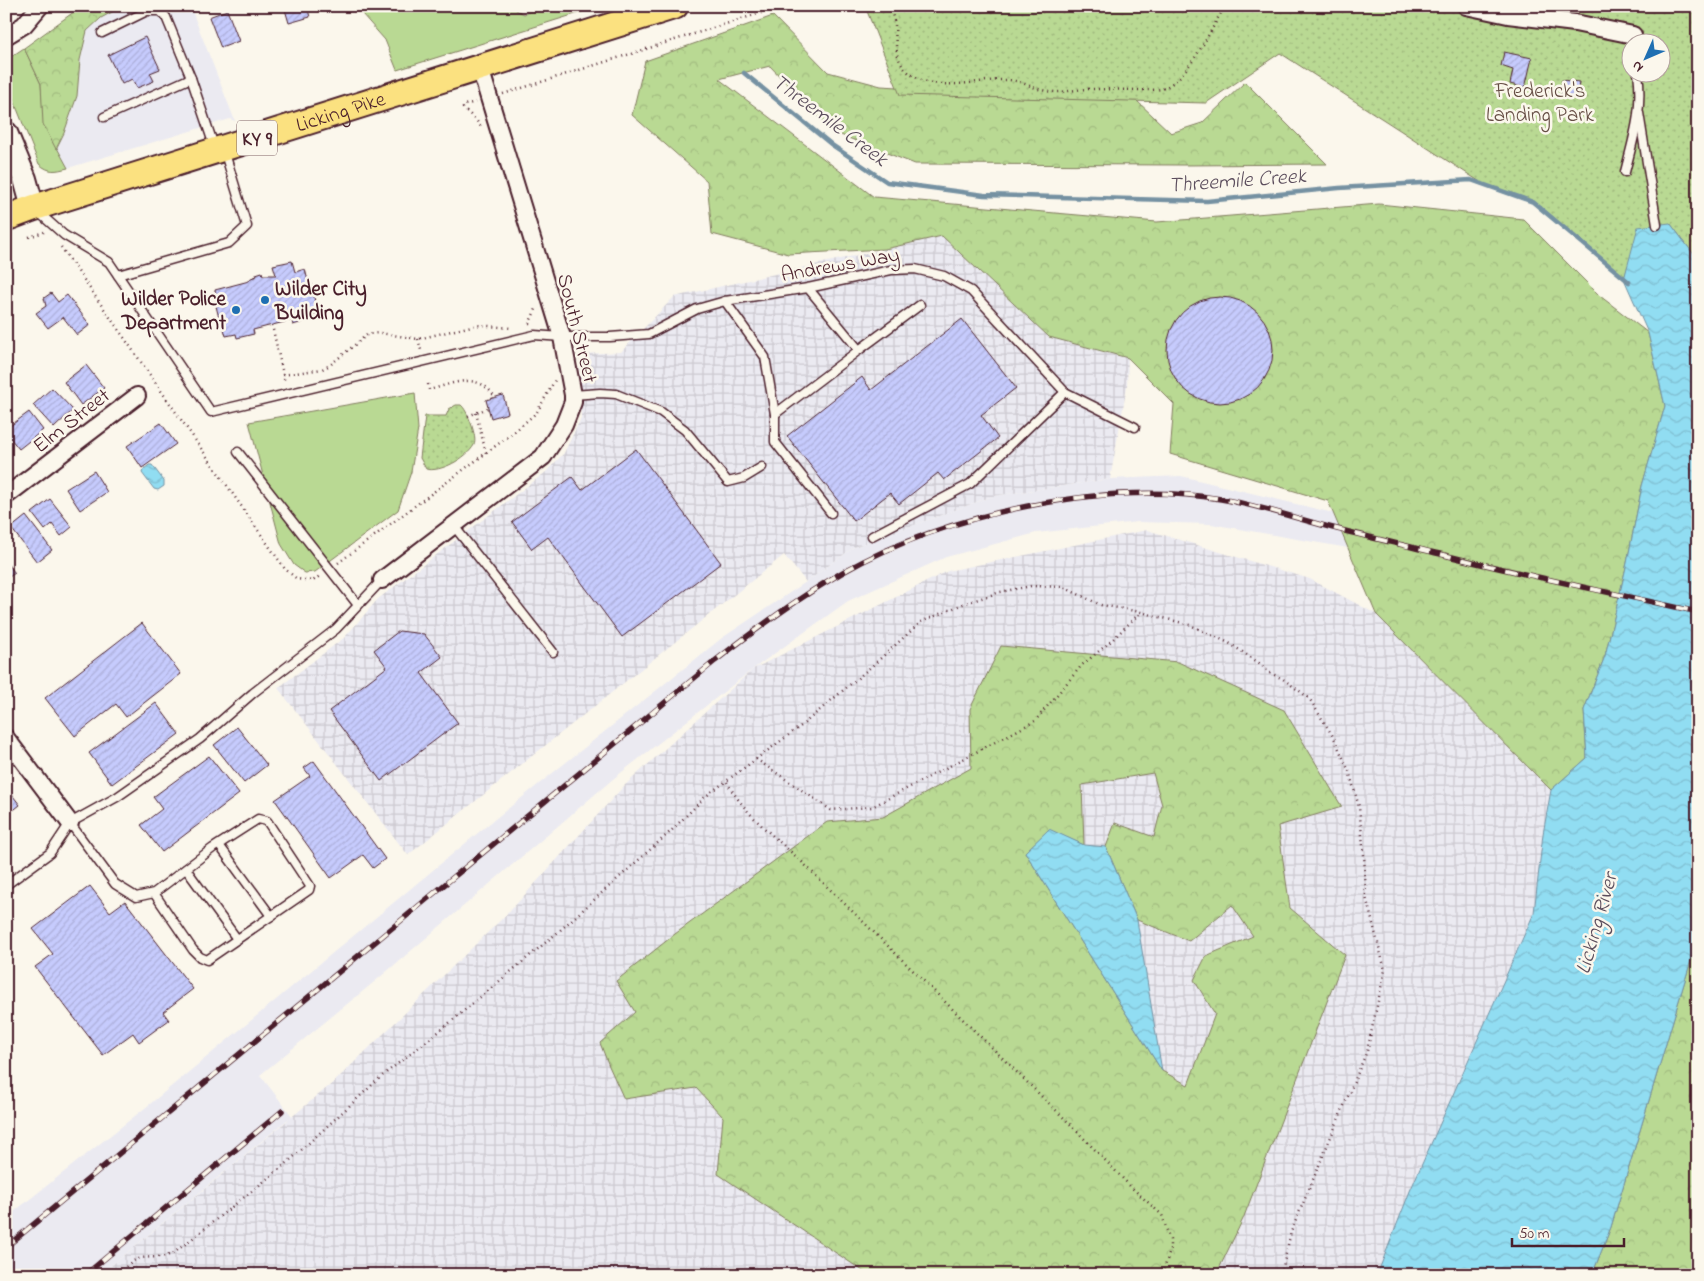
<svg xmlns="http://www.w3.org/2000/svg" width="1704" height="1281" viewBox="0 0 1704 1281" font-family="'Indie Flower',sans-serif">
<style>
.built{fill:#ebeaf1}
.industrial{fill:url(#industrial-grid)}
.grass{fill:#b9d993;stroke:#827c5f}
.forest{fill:url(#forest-crowns);stroke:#827c5f;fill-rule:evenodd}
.park{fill:url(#park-dots);stroke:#827c5f;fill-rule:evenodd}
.water{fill:url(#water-waves);stroke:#7591a2}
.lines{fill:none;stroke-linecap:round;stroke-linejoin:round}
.stream{stroke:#7591a2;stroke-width:4.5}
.building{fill:url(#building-hatch);stroke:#4a1f2b}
.service-casing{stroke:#4a1f2b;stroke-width:11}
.minor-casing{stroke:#4a1f2b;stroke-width:20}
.secondary-casing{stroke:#4a1f2b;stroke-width:26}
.primary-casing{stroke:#4a1f2b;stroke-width:29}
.path{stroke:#4a1f2b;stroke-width:2.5;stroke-dasharray:1 4;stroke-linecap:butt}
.service{stroke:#fbf7ec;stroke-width:8}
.minor{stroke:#fbf7ec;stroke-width:16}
.secondary{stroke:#fbf7ec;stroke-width:22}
.primary{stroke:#fbe180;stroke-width:25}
.rail-casing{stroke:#4a1f2b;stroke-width:5.5}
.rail{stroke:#fbf7ec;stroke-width:4;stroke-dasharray:11;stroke-linecap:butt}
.poi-dot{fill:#1f6fb2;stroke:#fbf7ec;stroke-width:2}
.labels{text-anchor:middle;stroke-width:5;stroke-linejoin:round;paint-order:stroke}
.shield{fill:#fbf7ec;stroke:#7f6065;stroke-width:1}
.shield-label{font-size:20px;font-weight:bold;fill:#4a1f2b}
.park-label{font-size:21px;fill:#664e45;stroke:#fbf7ec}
.street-label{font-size:21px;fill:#4a1f2b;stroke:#fbf7ec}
.poi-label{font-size:21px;font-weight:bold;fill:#4a1f2b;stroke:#fbf7ec;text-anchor:start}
.water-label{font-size:22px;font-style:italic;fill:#5c4e5d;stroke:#fbf7ec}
</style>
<defs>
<pattern id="industrial-grid" width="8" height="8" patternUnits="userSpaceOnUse" patternTransform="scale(1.25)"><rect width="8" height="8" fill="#ebeaf1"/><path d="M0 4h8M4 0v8" fill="none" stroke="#cbc8cf"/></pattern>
<pattern id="forest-crowns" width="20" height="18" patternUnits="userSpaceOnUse" patternTransform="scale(1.25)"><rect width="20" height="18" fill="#b9d993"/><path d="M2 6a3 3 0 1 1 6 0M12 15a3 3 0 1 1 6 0" fill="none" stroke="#a1ba7f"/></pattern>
<pattern id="park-dots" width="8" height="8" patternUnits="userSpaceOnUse" patternTransform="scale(1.25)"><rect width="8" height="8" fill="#b9d993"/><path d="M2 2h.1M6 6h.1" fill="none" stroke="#a1ba7f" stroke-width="1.8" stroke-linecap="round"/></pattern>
<pattern id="water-waves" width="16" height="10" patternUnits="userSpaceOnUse" patternTransform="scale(1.25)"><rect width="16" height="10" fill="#91ddf2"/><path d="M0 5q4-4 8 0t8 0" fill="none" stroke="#7fbdd0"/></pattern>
<pattern id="building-hatch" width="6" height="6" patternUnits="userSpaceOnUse" patternTransform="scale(1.25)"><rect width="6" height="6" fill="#c6cbfd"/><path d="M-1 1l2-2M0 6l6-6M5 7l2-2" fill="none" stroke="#acaed9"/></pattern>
</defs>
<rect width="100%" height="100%" fill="#fbf7ec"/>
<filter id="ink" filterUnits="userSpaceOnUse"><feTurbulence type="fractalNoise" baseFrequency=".02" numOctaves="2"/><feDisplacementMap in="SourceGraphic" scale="10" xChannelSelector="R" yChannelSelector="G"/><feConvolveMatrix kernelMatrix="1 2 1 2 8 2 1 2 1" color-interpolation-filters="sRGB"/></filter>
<g filter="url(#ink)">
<g class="built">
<path d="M123 6H190L235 121 230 119 68 168 56 149 64 133 77 96 80 60 87 31 101 18Z"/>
<path d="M1181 476 1333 513 1348 548 1211 524 1138 522 1036 533 946 557 848 601 753 669 613 779 379 978 260 1075 292 1116 100 1275H6V1218L150 1104 490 823 722 638 806 582 854 547 993 496 1110 479Z"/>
</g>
<g class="industrial">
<path d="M942 236 1049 337 1128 358 1127 386 1110 479 993 496 854 547 806 582 784 555 408 855 278 688 345 637 378 599 546 472 564 453 581 418 579 358 583 354 621 352 674 297Z"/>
<path d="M1147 530 1310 579 1376 614 1551 790 1543 834 1534 913 1410 1191 1377 1275H100L334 1082 511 910 623 787 753 669 948 571Z"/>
</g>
<g class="grass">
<path d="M360 6H515L516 10 524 14 543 6H601L397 70 385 40 362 14Z"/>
<path d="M24 48 41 84 44 124 68 168C55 171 50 173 39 164L6 81V60Z"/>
<path d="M415 393 418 429 411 472 398 510 315 572 305 573 294 565 281 544 249 422Z"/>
</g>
<g class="forest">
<path d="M82 6H123L101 18 87 31 80 60 77 96 64 133 56 149 43 124 41 84 24 48Z"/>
<path d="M773 16 828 72 881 86 1137 101 1171 133 1202 123 1245 82 1327 164 1183 165 915 164 833 132 770 66 719 79 874 197 1157 222 1379 204 1523 219 1600 296 1648 333 1665 406 1642 486 1627 563 1605 656 1584 710 1587 758 1551 790 1376 614 1328 501 1170 454 1174 404 1128 358 1049 337 942 236 885 249 788 254 712 234 707 181 632 115 645 61Z"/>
<path d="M1001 646 1178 662 1284 710 1342 807 1278 826 1290 908 1345 955 1243 1219 1216 1275H869L718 1174 723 1117 696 1088 624 1099 609 1066 600 1043 635 1012 616 981 675 934 827 822 883 817 971 768 970 709ZM1153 773 1162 805 1154 837 1115 823 1106 847 1137 920 1189 941 1232 905 1253 936 1206 956 1194 980 1215 1014 1188 1085 1162 1071 1025 852 1049 830 1084 845 1082 785Z"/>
<path d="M1698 937V1275H1592L1611 1227Z"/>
</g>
<g class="park">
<path d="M865 6H1698V260L1670 223 1631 257 1624 279 1533 202 1485 185 1280 53 1206 103 900 95ZM1632 42H1662V72H1632Z"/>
<path d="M456 405H461C467 409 478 438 474 445 467 458 440 473 426 469L420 458 425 416H446L449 409Z"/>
</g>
<g class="water">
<path d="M1670 223 1698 260V937L1611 1227 1592 1275H1377L1410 1191 1534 913 1543 834 1551 790 1587 758 1584 710 1605 656 1627 563 1642 486 1665 406 1648 333 1624 279 1638 227Z"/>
<path d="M149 465H152L164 481V486L158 490 154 489 142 473 143 470Z"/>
<path d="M1049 829 1084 845 1106 847 1137 920 1162 1071 1025 852Z"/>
</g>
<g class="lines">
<path class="stream" d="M744 73 832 145 887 182 984 195 1207 201 1339 188 1471 180 1533 202 1629 282"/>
</g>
<g class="building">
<path d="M284 6H307L310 17 289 23Z"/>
<path d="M227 10 239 41 221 48 209 17Z"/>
<path d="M145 37 160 69 150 73 154 81 137 88 132 79 122 84 108 55Z"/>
<path d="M1504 52 1532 58 1525 88 1510 84 1513 70 1501 66Z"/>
<path d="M1562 80 1579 82 1577 98 1561 96Z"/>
<path d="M292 261 295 272 305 269 309 285 312 284 317 315 302 318 303 322 293 325 292 320 253 330 254 334 237 338 236 334 226 336 222 322H220L215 302H217L215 290 249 281 251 278 257 276 256 274 262 272 263 275H276L273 265Z"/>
<path d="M51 293 58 302 67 295 90 325 77 335 63 317 48 328 36 313 46 306 44 298Z"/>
<circle cx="1220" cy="350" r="53"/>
<path d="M962 319 1016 388 981 415 998 438 944 480 938 473 899 504 890 493 854 521 787 436 862 377 871 390Z"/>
<path d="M86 365 104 388 81 405 64 382Z"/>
<path d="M52 388 73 410 54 428 33 405Z"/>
<path d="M503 395 508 413 491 418 486 400Z"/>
<path d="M29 412 43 430 19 449 6 433V429Z"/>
<path d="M161 423 176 444 142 468 127 446Z"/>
<path d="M636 449 721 563 622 637 548 537 532 549 512 522 572 477 582 490Z"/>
<path d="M94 471 107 492 80 510 66 489Z"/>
<path d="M50 499 72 527 61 536 52 524 45 530 32 513Z"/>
<path d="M26 516 52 550 37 562 11 528Z"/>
<path d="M6 562 15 573 6 579Z"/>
<path d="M142 623 181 674 126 717 116 704 75 736 45 698Z"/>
<path d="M399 631 424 634 442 657 421 673 458 723 381 781 329 711 387 667 374 650Z"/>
<path d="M156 703 179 734 112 784 89 753Z"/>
<path d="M237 727 267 765 244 783 214 745Z"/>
<path d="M209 756 239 794 162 852 141 825 162 809 153 797Z"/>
<path d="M314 761 385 859 373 868 363 855 331 878 275 800 310 776 304 768Z"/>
<path d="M6 787 20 805 6 816Z"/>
<path d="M90 886 110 912 125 901 193 989 163 1012 169 1020 139 1042 133 1033 103 1055 35 967 53 954 33 929Z"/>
</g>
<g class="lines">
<defs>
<g id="service">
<path d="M379 6 387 8 400 6"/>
<path d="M102 33 147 11H160L166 17 191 78 214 146"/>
<path d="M1639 113 1657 225"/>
<path d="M104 117 191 78"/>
<path d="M1625 172C1634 136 1643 110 1638 72"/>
<path d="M37 211 64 235 109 262 211 412 534 335 562 337H610L649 334 697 309 725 301 808 288 891 270 915 269 944 276 971 291 1065 392 1135 427"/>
<path d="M118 275 229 243 247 226 224 150"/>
<path d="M725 301 765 357 775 414 859 350 808 288"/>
<path d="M859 350 920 305"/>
<path d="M573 395 600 393 616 394 661 412 685 430 728 482 744 478 762 467"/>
<path d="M775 414V442L831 513"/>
<path d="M238 452 358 605"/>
<path d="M454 526 553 652"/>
<path d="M872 536 970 484 1065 392"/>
<path d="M70 823 115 884 136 897 154 893 213 848 258 819 267 821 310 886 309 890 207 960 200 957 193 950 154 893"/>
<path d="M219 845 271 916"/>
<path d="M186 869 237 939"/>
<path d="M6 885 50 853 70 823 117 797 200 739 253 693 336 629 382 580"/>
</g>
<g id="minor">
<path d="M1466 6 1508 15 1575 23 1633 35"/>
<path d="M6 36 24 25 40 6"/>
<path d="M6 496 137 396"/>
<path d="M382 580 543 457 564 425 573 402V395L562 337 480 68"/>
<path d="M6 738 70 823"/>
</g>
<path id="secondary" d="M6 133 25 179 33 208"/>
<g id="primary">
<path id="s1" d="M6 218 33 208 675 6"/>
</g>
</defs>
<use href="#service" class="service-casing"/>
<use href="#minor" class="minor-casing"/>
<use href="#secondary" class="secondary-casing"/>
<use href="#primary" class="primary-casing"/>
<g class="path">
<path d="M889 6C891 12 894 18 895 25 896 40 894 59 907 71 933 95 976 79 1007 80 1021 80 1033 89 1047 91 1061 94 1074 89 1089 89 1108 89 1127 90 1146 90 1150 90 1157 90 1161 89 1187 82 1211 29 1225 6"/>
<path d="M503 94 783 6"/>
<path d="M476 102 464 105 463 108 476 120 481 127"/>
<path d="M29 237 44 232"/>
<path d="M61 247 285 569 297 579 313 581 321 575"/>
<path d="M529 324 537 307"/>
<path d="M272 325 285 383"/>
<path d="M418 339 421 350"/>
<path d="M283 375 322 369 330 365 368 334 380 333 418 339 476 325 512 328"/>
<path d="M428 384 429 390C455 383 477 371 495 397"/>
<path d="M476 413 486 453"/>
<path d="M468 416 488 408"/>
<path d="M338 563 513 433 537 412 555 380"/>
<path d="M756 759 831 810 872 807 1035 721 1082 665 1109 643 1141 612"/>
<path d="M727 782C745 815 775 837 802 862L1070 1124 1131 1187 1162 1215 1170 1240V1251L1162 1275"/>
<path d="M120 1275C136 1248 153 1263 174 1253L287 1163 382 1076 441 1030 557 933 670 832 706 796 801 726 872 666 921 622 963 604 1000 592 1031 586 1063 587 1101 605 1141 612 1190 625 1229 643 1259 663 1270 673 1283 679 1309 698 1334 738 1349 771 1359 807 1364 855 1366 897 1385 970 1367 1051 1291 1232 1281 1275"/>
</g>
<use href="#service" class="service"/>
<use href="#minor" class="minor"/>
<use href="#secondary" class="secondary"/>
<use href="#primary" class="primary"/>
<defs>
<g id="rail">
<path d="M6 1247 715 661C756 629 798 598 843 572 947 514 1103 479 1221 499 1261 506 1298 519 1337 529 1372 538 1408 546 1444 555 1528 576 1613 593 1698 612"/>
<path d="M85 1275 282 1111"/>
</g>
</defs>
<use href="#rail" class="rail-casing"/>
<use href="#rail" class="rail"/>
</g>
</g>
<g class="poi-dot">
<circle cx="265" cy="300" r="5"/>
<circle cx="236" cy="310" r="5"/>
</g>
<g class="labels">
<rect class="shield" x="237" y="120.5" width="40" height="35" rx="4"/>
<g class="shield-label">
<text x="257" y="145">KY 9</text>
</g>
<g class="park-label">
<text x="1540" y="97">Frederick's<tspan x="1540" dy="24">Landing Park</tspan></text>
</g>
<g class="street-label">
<text dy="7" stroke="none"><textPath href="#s1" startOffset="351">Licking Pike</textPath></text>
<text transform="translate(840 264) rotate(-10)" y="7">Andrews Way</text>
<text transform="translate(578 328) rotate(76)" y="7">South Street</text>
<text transform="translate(71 420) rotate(-38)" y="7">Elm Street</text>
</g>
<g class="poi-label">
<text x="275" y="295">Wilder City<tspan x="275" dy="24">Building</tspan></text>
<text x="226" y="305" text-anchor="end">Wilder Police<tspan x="226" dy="24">Department</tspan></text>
</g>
<g class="water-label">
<text transform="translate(831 119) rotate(37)" y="8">Threemile Creek</text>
<text transform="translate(1237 179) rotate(-4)" y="8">Threemile Creek</text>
<text transform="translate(1595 923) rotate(-74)" y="8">Licking River</text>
</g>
</g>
<rect width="1704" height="1281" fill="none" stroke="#fbf7ec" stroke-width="25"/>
<rect x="12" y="12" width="1679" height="1256" fill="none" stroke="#4a1f2b" stroke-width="2" filter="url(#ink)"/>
<g transform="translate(1646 58) rotate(225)"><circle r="24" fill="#fbf7ec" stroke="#b4a19f"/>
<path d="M0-4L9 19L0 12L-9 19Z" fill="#1f6fb2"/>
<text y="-8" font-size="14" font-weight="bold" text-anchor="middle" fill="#4a1f2b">N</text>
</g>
<path d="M1512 1238v8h112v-8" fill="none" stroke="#4a1f2b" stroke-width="2.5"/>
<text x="1519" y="1238" font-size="15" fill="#4a1f2b" stroke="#fbf7ec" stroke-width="4" paint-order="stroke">50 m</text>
</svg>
